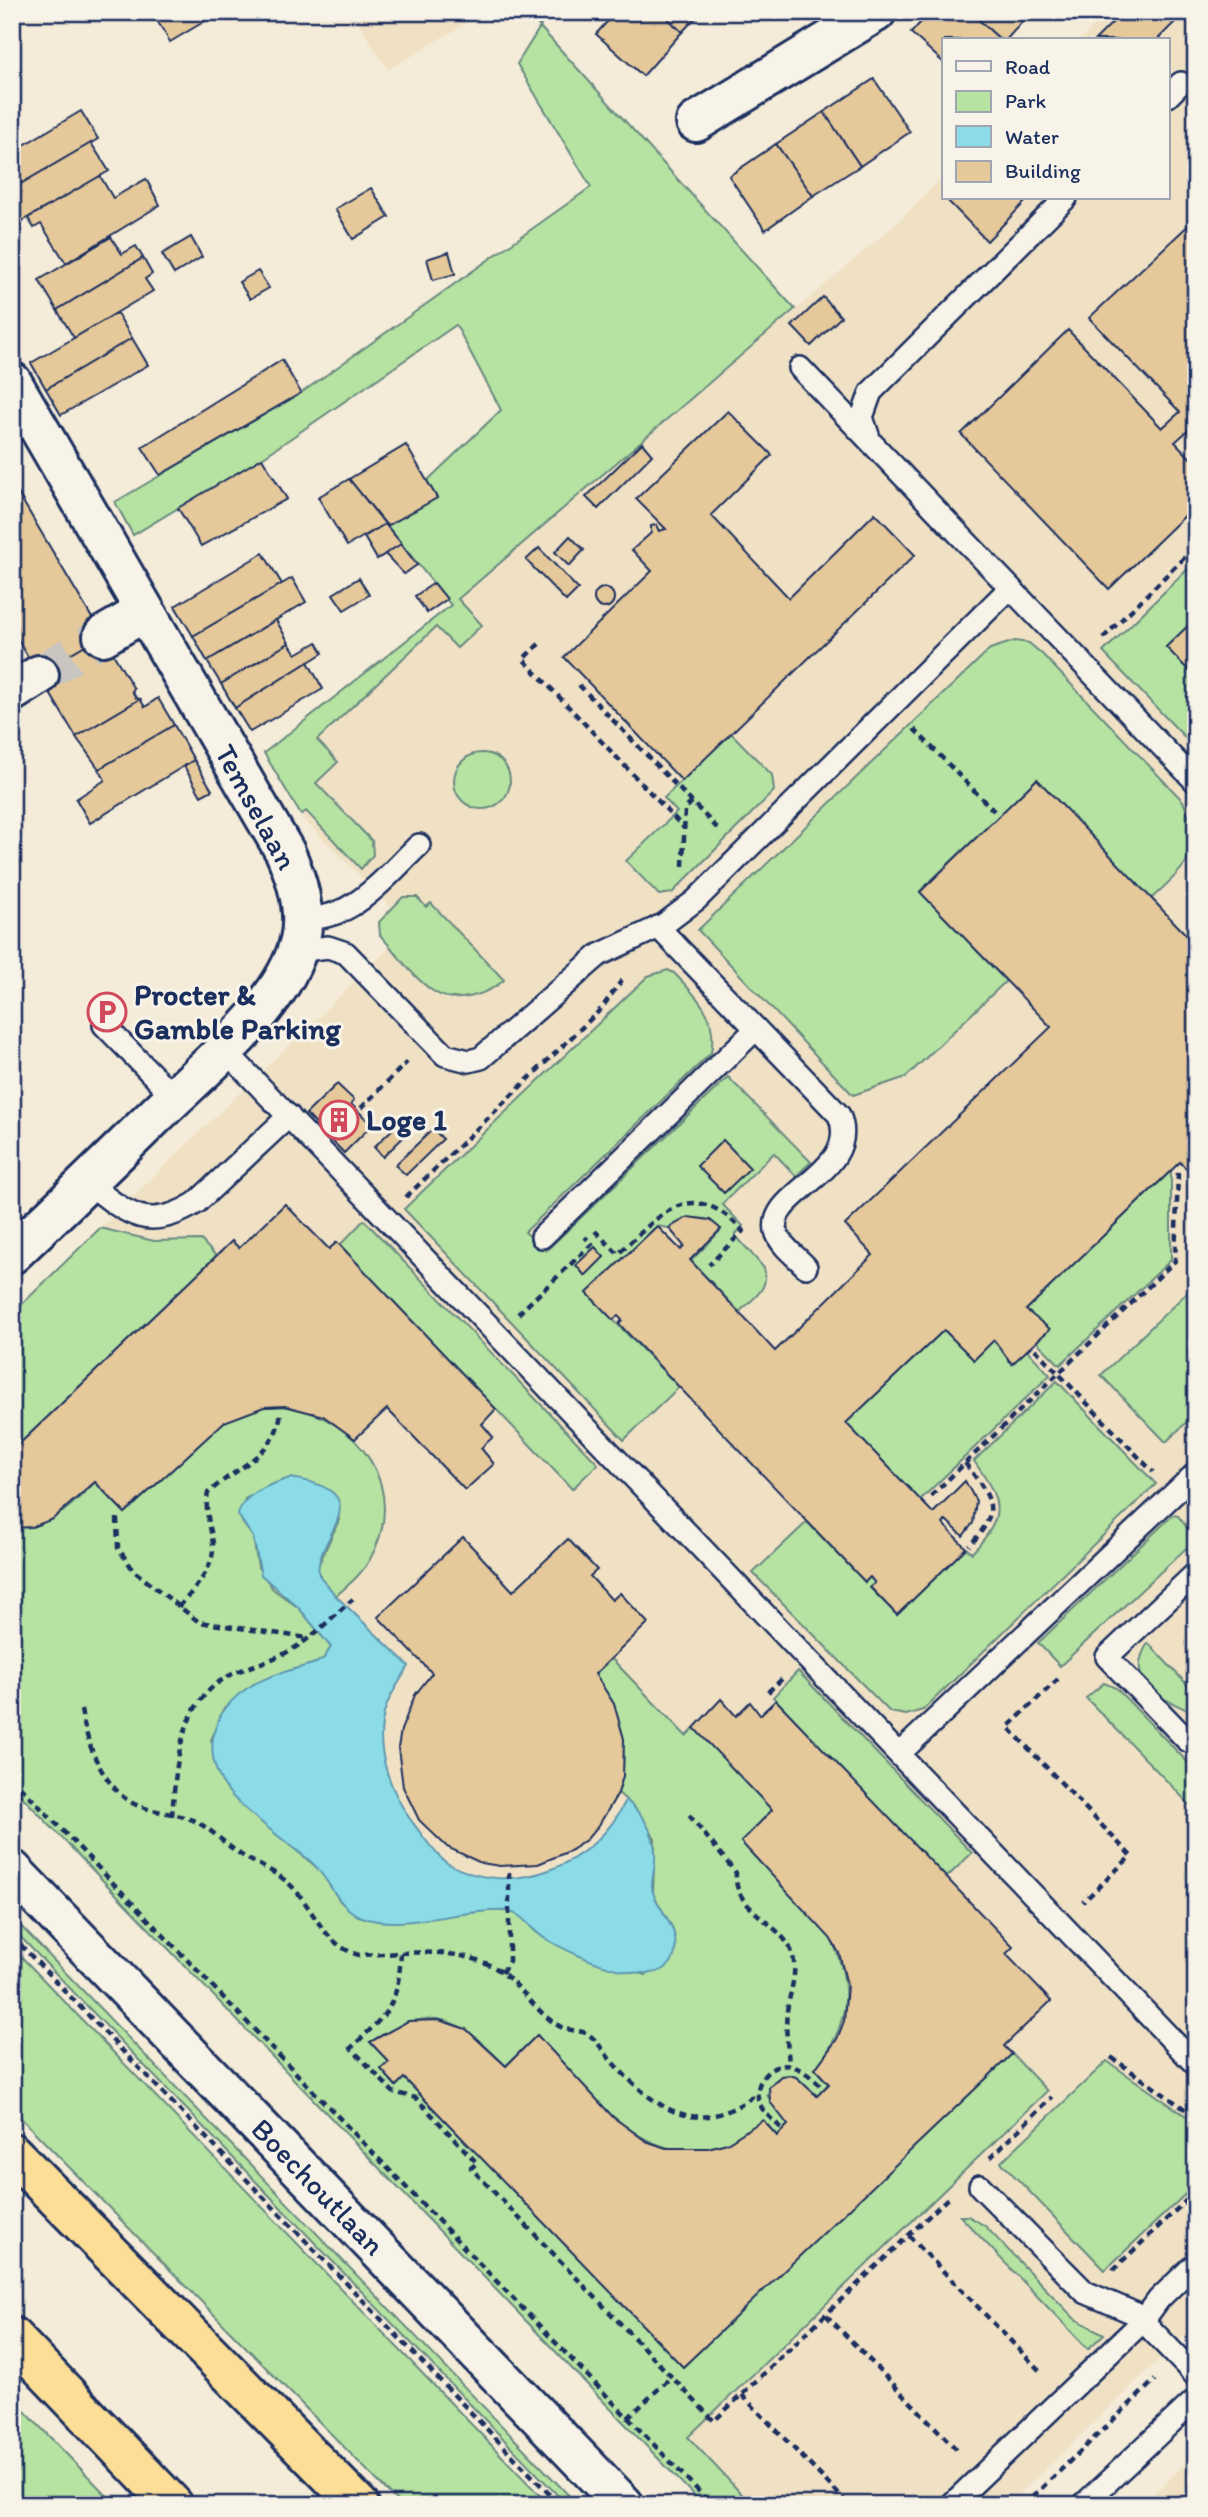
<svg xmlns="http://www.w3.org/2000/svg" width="1208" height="2517" viewBox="0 0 1208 2517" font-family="Itim,sans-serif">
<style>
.built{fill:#f0e1c5}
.green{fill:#b6e3a1;stroke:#688980;stroke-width:2}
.water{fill:#8bdce7;stroke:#5e97b0;stroke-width:2}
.building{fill:#e6c99a;stroke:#1b2f5e;stroke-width:2}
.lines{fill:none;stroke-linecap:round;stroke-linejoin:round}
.street-tunnel{stroke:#c9c5c0;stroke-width:38;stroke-dasharray:38 19;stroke-linecap:butt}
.lane-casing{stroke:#1b2f5e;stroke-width:26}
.street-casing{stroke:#1b2f5e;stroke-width:44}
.secondary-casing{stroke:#1b2f5e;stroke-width:44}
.highway-casing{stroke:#1b2f5e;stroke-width:44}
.path{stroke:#1b2f5e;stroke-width:4.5;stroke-dasharray:7 5;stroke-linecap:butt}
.lane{stroke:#f7f3e8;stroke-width:21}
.street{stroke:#f7f3e8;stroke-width:38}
.secondary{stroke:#f7f3e8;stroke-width:38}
.highway{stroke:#fdde96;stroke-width:38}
.labels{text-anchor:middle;stroke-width:6;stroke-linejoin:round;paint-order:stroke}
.street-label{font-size:30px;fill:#1b2f5e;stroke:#f7f3e8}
.poi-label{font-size:30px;font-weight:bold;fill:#1b2f5e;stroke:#f7f3e8;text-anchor:start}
</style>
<rect width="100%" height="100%" fill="#f4ebd8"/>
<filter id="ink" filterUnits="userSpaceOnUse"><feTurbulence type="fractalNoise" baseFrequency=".0143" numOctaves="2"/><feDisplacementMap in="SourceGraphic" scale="14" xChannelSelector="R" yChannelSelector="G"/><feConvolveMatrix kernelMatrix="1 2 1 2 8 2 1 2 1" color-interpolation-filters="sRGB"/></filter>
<g filter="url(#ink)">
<g class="built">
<path d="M357 12H485L388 70 359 24 363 22Z"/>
<path d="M1108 12H1196V2324L1008 2505H703L12 1786V1314L411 927 304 820 264 753 451 605 898 222 944 176V198H1168V40H1080Z"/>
<path d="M1196 2453V2505H1142Z"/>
</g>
<g class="green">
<path d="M527 12H548L540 27 795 309 458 599 482 625 457 648 436 627 317 740 338 762 316 783 372 841 373 855 361 869 306 811 301 815 264 753 451 605 387 526 437 498 427 481 501 410 456 325 262 458 133 535 115 502 301 393 591 187 517 64 540 27Z"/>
<path d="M1196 561V618L1166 647 1196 678V749L1103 652Z"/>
<path d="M1015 641 1029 643 1042 654 1183 801C1205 853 1188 864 1151 899L1036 780 920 891 1006 981 906 1077 853 1095 698 930 990 649Z"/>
<path d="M731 733 772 775 774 791 672 893 659 895 626 861 677 812 664 798Z"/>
<circle cx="482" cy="781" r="28"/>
<path d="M403 897H417L426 907 431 903 504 980C487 995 454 1006 433 991 413 978 396 952 380 935L379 922Z"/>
<path d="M668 970 674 973C698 998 718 1016 711 1053L525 1232 546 1251 728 1077 811 1162 796 1176 774 1153 722 1204 743 1226 735 1235 764 1268C770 1289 753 1299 739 1312L691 1261 721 1230C705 1213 686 1216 669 1228L657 1226 587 1293 679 1387 624 1440 404 1209 648 976Z"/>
<path d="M1171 1171V1260L1060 1365 1036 1341 1049 1329 1026 1310Z"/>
<path d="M364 1220 598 1464 572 1489 340 1245Z"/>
<path d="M100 1228 154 1241 201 1240 216 1256 12 1451V1314Z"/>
<path d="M1196 1284V1413L1166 1442 1101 1375Z"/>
<path d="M944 1330 974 1359 994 1340 1012 1364 1027 1350 1050 1375 920 1500 846 1423Z"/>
<path d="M1057 1381 1156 1484 923 1710 906 1715 890 1712 753 1573 807 1522 865 1582 870 1577 875 1583 870 1588 897 1615 966 1548 972 1553C1007 1515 1002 1501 974 1461Z"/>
<path d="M285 1406C359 1417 411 1489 369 1561 361 1575 348 1585 336 1596L325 1584 317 1568 339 1520 337 1503 278 1482 245 1499 242 1522 253 1537 258 1567 273 1589 299 1608 331 1647 324 1658 316 1663 280 1674 224 1708 211 1740 237 1801 321 1871 340 1901 358 1916 398 1921 495 1910 518 1913 536 1932 568 1950 646 1975 673 1929 653 1894 655 1838 634 1807 618 1793C631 1747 621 1713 595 1674L611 1658 686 1736 694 1728C719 1754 750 1780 772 1809 786 1830 795 1859 805 1882 837 1952 872 1999 815 2069L828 2084 817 2096C804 2082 793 2069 774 2081L767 2095 788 2125 777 2136 763 2120C751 2128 739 2139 726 2144 643 2176 585 2087 537 2035L506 2066C456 2016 435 2002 370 2042L389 2062 381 2069 396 2086 404 2078 683 2366 1012 2054 1047 2091 688 2437 752 2505H703L12 1786V1528C48 1530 72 1506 95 1482L125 1513 224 1422 264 1407Z"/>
<path d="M1173 1515 1178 1516 1196 1539 1060 1666 1038 1643Z"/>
<path d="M1148 1643 1196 1694V1714C1165 1699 1121 1686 1148 1643Z"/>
<path d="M798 1671 972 1853 946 1878 773 1697Z"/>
<path d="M1104 1683 1116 1688 1196 1771V1811L1086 1698Z"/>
<path d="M12 1917 578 2505H567L12 1928Z"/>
<path d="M12 1947 549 2505H401L12 2109Z"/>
<path d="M1107 2061 1196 2123V2184L1105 2270 1001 2162Z"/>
<path d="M960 2216H968L985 2226 1075 2319 1104 2334 1088 2349Z"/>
<path d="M12 2398 116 2505H12Z"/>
</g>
<path class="water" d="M290 1478C387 1492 311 1540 319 1575L336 1596 409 1666C401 1679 391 1693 386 1707 371 1749 393 1799 419 1831 427 1842 436 1855 447 1863 512 1901 597 1864 626 1800 648 1819 659 1840 654 1869 653 1879 650 1886 654 1895 660 1910 673 1923 675 1938 684 2008 571 1955 543 1937 527 1927 525 1914 505 1911 465 1908 398 1932 362 1917 335 1907 330 1877 309 1860 285 1841 260 1823 238 1802 202 1768 203 1718 246 1689 266 1675 293 1670 316 1663L324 1658 331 1647 299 1608 261 1575 253 1537 238 1515C242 1493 272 1484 290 1478Z"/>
<g class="building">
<path d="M152 12H220L170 42Z"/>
<path d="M616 12H661L682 32 643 76 596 34Z"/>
<path d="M661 12H701L682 32Z"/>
<path d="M930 12 938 20 945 12H970L1001 40H944V63L911 33Z"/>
<path d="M970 12H1031L1006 40H1001Z"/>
<path d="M1123 12H1185L1157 40H1095Z"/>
<path d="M874 79 910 132 860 166 824 112Z"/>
<path d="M81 111 98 139 12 189V152Z"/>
<path d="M824 112 860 166 813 196 776 144Z"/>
<path d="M91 143 109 171 15 225 12 220V189Z"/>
<path d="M776 144 813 196 765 230 729 176Z"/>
<path d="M100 176 113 198 146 179 160 205 66 263 41 224 34 228 28 218Z"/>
<path d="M371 188 389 217 353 239 335 209Z"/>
<path d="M945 198H1029L987 241Z"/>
<path d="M1194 220 1196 428 1193 426 1175 442 1196 464V505L1109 589 961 434 1068 330 1162 428 1180 412 1089 318Z"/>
<path d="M111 237 122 254 136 246 143 258 57 310 39 280Z"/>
<path d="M191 237 202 257 174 274 162 254Z"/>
<path d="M449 252 455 274 433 280 427 259Z"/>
<path d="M143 258 152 274 145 279 153 291 74 338 57 310Z"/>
<path d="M258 271 269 288 250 299 239 282Z"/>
<path d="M823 297 841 317 811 346 792 326Z"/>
<path d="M117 313 132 338 46 389 31 363Z"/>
<path d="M132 338 148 365 61 415 46 389Z"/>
<path d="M282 360 301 393 160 475 142 447Z"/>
<path d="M728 411 772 455 711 515 789 598 875 513 915 555 682 781 564 657 652 571 632 550 651 533V526L656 525 659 531 666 529 636 499Z"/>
<path d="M642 443 652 455 598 509 586 497Z"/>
<path d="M406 445 437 498 387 526 349 479Z"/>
<path d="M262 458 287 499 201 546 178 508Z"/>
<path d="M349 479 385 524 347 546 318 497Z"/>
<path d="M12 483 102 635 38 673 12 630Z"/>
<path d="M385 524 402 544 377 559 364 537Z"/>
<path d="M570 536 584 550 569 566 555 552Z"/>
<path d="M401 544 417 565 404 574 385 554Z"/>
<path d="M539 548 578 589 566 601 526 560Z"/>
<path d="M263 553 282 584 193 636 175 606Z"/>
<path d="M292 578 306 602 207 661 193 636Z"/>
<path d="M359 578 369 595 344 610 333 594Z"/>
<path d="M434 583 447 599 427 613 415 596Z"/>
<circle cx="604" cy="598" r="10"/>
<path d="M1196 618V678L1166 647Z"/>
<path d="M276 620 289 643 221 684 207 661Z"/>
<path d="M102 635 134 689 132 691 136 698 140 699 76 737 38 673Z"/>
<path d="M317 642 323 653 235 708 221 684 289 643 296 654Z"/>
<path d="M308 662 323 689 250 732 235 708Z"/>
<path d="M158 698 174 725 99 769 76 737 140 699 145 707Z"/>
<path d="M174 725 194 760 90 823 76 799 105 780 99 769Z"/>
<path d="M194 760 212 790 201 796 184 766Z"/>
<path d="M1037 779 1196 945V1179L1180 1162 1026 1310 1050 1329 1012 1364 994 1340 974 1360 944 1330 846 1423 933 1513 965 1481 976 1501 973 1523 963 1536 946 1520 943 1524 966 1548 897 1615 870 1587 875 1583 870 1577 865 1582 619 1324 622 1320 618 1316 613 1320 587 1293 657 1226 681 1250 684 1246 669 1228 688 1217 710 1220 721 1229 690 1260 775 1351 873 1255 845 1225 1051 1027 920 892Z"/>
<path d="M337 1084 354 1100 351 1104 372 1125 344 1153 306 1114Z"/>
<path d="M404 1118 413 1128 383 1157 374 1147Z"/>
<path d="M433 1129 443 1139 406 1175 395 1165Z"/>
<path d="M723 1140 750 1168 724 1193 697 1166Z"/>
<path d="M285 1204 329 1249 337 1242 496 1409 482 1424 493 1437 481 1448 494 1464 465 1490 387 1409 355 1439 323 1416 285 1406 264 1407 224 1422 125 1513 95 1482 53 1519 32 1527 12 1528V1451L232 1241 239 1248Z"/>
<path d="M595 1247 604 1257 585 1276 576 1265Z"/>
<path d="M463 1537 513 1591 568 1539 597 1570 590 1576 612 1600 620 1593 648 1623 595 1674 614 1704 624 1739 623 1776 618 1793 599 1825 587 1839 572 1850 538 1864 500 1866 481 1863 447 1847 419 1820 403 1787 398 1748 401 1730 415 1695 432 1673 378 1617Z"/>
<path d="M721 1699 736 1716 750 1702 760 1715 776 1700 1013 1947 1006 1954 1051 2001 1004 2046 1012 2054 683 2367 404 2078 396 2086 381 2069 389 2062 370 2042 408 2021 439 2020 466 2029 506 2066 537 2035 613 2117 646 2141 666 2148H708L727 2143 763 2120 777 2136 788 2125 770 2102 769 2087 781 2076 789 2075 796 2077 817 2096 829 2084 815 2069 837 2039 844 2021 847 1985 839 1953 830 1938 741 1842 772 1810 694 1728Z"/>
</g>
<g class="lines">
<path class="street-tunnel" d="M39 675 103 636"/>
<defs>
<g id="lane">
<path d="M1168 96 1181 83"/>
<path d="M800 368 1196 782"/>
<path d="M869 438 862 417 871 392 1066 198"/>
<path d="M302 917C351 924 387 875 419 845"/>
<path d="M658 927 839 1115C863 1173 762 1193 777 1234 782 1247 797 1257 806 1267"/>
<path d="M297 951 328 947 346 953 445 1055 469 1061 481 1058 599 955 663 925 696 900 1010 588"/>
<path d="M104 1025 174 1097"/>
<path d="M224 1049 1196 2065"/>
<path d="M87 1182C127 1214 147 1233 196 1203L289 1116"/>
<path d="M542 1237 756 1029"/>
<path d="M1196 1573 1107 1657 1187 1740 1196 1745"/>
<path d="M900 1753 1196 1473"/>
<path d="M980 2186 1085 2292 1136 2314 1196 2376"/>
<path d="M951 2505 1143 2321 1159 2299 1196 2263"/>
<path d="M1083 2505 1196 2399"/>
</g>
<g id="street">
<path d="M696 122 876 12"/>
<path d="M12 382 285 852C297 879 307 910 300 940 285 1005 204 1068 157 1114 109 1161 61 1208 12 1254"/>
<path d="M103 636 144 612"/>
<path d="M12 692 39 675"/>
</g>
<path id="secondary" d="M12 1870 624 2505"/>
<g id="highway">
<path d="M12 2153 359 2505"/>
<path d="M12 2337 173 2505"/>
</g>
</defs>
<use href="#lane" class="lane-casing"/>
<use href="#street" class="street-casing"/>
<use href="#secondary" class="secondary-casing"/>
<use href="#highway" class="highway-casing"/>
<g class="path">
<path d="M1103 638 1196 546"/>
<path d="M539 644 523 659 684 828"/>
<path d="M579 685 720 831"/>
<path d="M914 729 994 811"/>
<path d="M683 866 685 809 692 802"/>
<path d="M361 1108 407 1062"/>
<path d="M406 1197 601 1009 622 980"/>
<path d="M595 1231 618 1254C661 1214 691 1175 743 1231L709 1265"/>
<path d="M518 1314 592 1244 585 1237"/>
<path d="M1035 1349 1153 1472"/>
<path d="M965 1463C992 1499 1003 1510 969 1546"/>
<path d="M931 1496 1175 1261 1178 1172"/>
<path d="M117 1518 118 1548 134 1571 199 1622 307 1638"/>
<path d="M179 1607C194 1589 215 1568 213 1544 211 1526 204 1512 208 1493 239 1465 276 1455 281 1412"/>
<path d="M1058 1679 1008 1727 1131 1856 1083 1902"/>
<path d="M768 1692 783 1678"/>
<path d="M81 1710C87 1741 96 1769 118 1792 139 1815 171 1809 197 1822 212 1830 225 1844 240 1854 253 1863 268 1868 282 1878 313 1900 318 1943 359 1955 403 1954 449 1946 490 1965 519 1979 534 2014 563 2028 570 2031 581 2030 588 2034 598 2041 605 2054 613 2063 657 2110 698 2140 757 2093"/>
<path d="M12 1778 712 2505"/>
<path d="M689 1815 736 1873C733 1909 776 1920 790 1948 800 1969 790 1990 787 2011 785 2029 788 2048 789 2065"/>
<path d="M172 1816C176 1768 178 1709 222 1680 243 1666 269 1663 291 1650 314 1637 333 1616 353 1599"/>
<path d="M12 1936 560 2505"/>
<path d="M401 1953C398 2006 389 2012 351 2048L393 2092 416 2098 477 2163 471 2168 714 2421 951 2195"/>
<path d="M502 1973 509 1961V1870"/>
<path d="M1111 2057 1196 2117"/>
<path d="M781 2128C773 2120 763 2113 759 2102 752 2081 773 2059 795 2067 805 2071 814 2080 822 2087"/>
<path d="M990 2158 1052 2097"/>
<path d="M909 2236 1042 2373"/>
<path d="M1113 2270 1196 2191"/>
<path d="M826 2315 959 2452"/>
<path d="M742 2395 849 2505"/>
<path d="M628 2418 671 2377"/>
<path d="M1024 2505 1155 2380"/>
</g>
<use href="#lane" class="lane"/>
<use href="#street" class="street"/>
<use href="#secondary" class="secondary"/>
<use href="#highway" class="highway"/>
</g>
</g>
<defs>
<symbol id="parking-ring" viewBox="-11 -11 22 22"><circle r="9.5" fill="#f7f3e8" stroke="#d1495b" stroke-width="1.5"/><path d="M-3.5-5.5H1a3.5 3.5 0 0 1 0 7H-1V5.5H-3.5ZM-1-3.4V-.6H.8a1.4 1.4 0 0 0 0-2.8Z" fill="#d1495b"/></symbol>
<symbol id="building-ring" viewBox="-11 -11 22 22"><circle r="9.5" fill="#f7f3e8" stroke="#d1495b" stroke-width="1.5"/><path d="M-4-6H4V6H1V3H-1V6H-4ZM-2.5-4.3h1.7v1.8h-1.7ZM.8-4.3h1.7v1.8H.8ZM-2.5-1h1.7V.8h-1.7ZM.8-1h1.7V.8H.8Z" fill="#d1495b"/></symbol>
</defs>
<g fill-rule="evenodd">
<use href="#parking-ring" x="85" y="990" width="44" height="44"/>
<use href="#building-ring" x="317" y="1098" width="44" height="44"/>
</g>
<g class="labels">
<g class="street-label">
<text transform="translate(256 807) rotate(61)" y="10">Temselaan</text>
<text transform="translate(318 2187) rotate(46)" y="10">Boechoutlaan</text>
</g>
<g class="poi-label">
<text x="134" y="1005">Procter &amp;<tspan x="134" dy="34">Gamble Parking</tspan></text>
<text x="366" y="1130">Loge 1</text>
</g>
</g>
<rect width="1208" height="2517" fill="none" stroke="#f7f3e8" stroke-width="42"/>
<rect x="21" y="21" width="1166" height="2475" fill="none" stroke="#1b2f5e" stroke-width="2.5" filter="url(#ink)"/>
<rect x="942" y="38" width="228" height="161" fill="#f7f3e8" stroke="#9fa5b1" stroke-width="2"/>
<rect x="956" y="61" width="35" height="10" fill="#f7f3e8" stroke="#9fa5b1" stroke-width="2"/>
<text x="1005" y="74" font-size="21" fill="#1b2f5e">Road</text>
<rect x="956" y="91" width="35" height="21" fill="#b6e3a1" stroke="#9fa5b1" stroke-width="2"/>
<text x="1005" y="108" font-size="21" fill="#1b2f5e">Park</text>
<rect x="956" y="126" width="35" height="21" fill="#8bdce7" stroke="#9fa5b1" stroke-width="2"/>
<text x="1005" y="144" font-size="21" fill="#1b2f5e">Water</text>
<rect x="956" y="161" width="35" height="21" fill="#e6c99a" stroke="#9fa5b1" stroke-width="2"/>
<text x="1005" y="178" font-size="21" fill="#1b2f5e">Building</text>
</svg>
